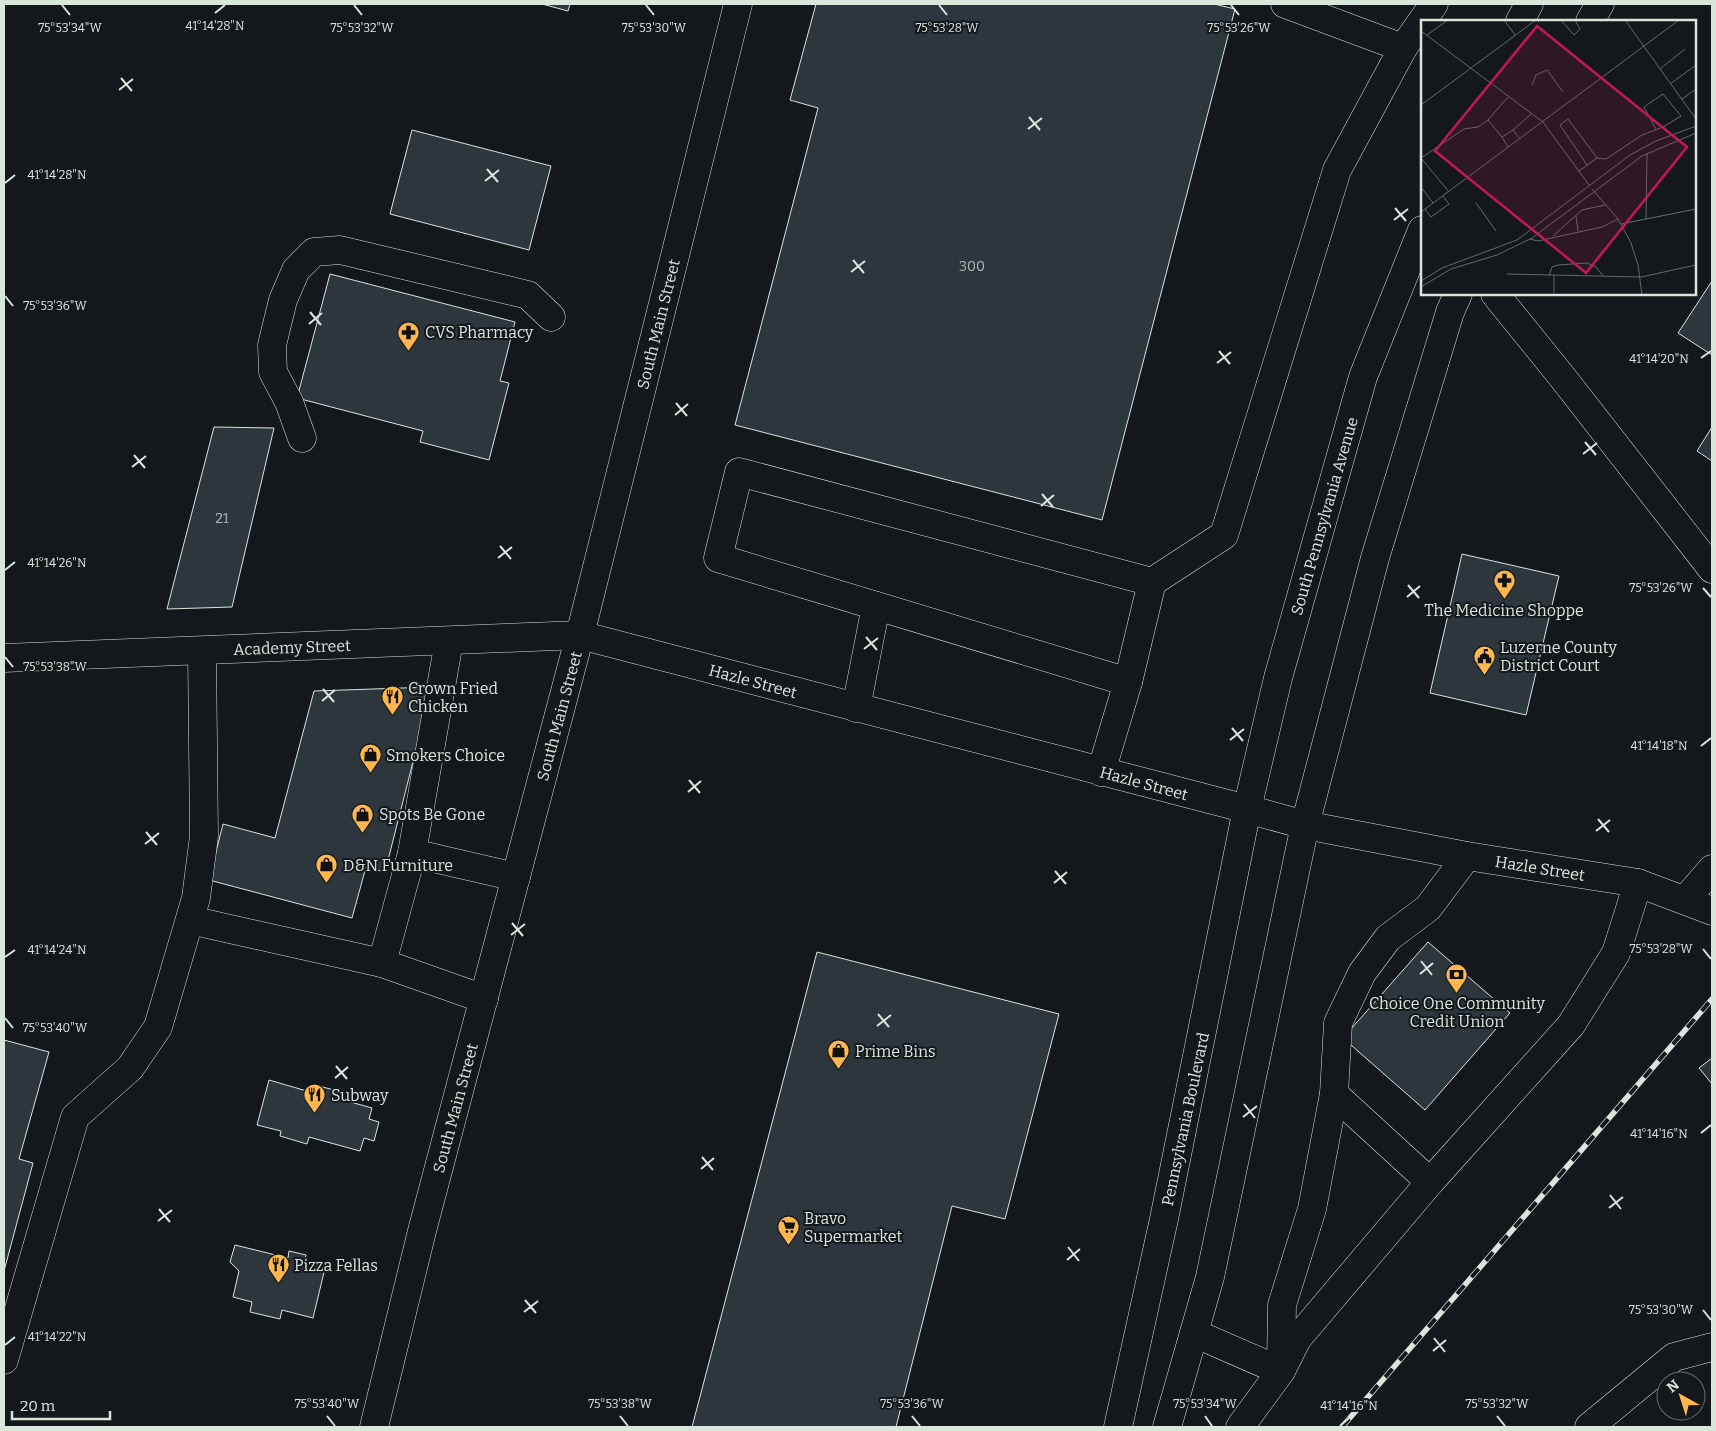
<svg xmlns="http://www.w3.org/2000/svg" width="1716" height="1431" viewBox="0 0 1716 1431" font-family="Bitter,serif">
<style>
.building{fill:#2c363c;stroke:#d8e6dc}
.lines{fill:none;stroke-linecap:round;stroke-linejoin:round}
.minor-casing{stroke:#d8e6dc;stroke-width:29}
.major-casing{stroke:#d8e6dc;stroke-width:29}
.minor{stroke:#14181c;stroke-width:28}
.major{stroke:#14181c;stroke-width:28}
.rail-casing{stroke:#d8e6dc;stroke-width:5.5}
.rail{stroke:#14181c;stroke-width:4;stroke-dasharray:11;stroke-linecap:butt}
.ticks{fill:none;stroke:#d8e6dc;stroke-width:2}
.labels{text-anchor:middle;stroke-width:4;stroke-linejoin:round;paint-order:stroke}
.number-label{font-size:14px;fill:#adbab4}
.street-label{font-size:16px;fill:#d8e6dc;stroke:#14181c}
.poi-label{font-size:16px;fill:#d8e6dc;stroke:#14181c;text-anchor:start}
.inset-road{fill:none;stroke:#626a69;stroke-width:1}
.view{fill:#c2185b;fill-opacity:0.15;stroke:#c2185b;stroke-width:2.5}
.inset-edge{fill:none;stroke:#d8e6dc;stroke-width:2.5}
.ticks-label{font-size:12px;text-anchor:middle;fill:#d8e6dc;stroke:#14181c;stroke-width:4;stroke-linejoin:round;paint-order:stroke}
</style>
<rect width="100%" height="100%" fill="#14181c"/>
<g class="building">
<path d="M542 4H570L568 11Z"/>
<path d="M816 4H1214L1235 9 1102 520 735 425 818 108 790 100Z"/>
<path d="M412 130 551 166 529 250 390 214Z"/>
<path d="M330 274 515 322 500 381 509 383 489 460 420 442 423 431 297 398Z"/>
<path d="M1712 281V355L1678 333Z"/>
<path d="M214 427 274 428 232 607 167 609Z"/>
<path d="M1712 427V461L1697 451Z"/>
<path d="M1462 554 1559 576 1526 715 1430 693Z"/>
<path d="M432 687 385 872 366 867 352 918 209 880 223 824 275 838 314 691Z"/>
<path d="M1428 942 1510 1013 1425 1110 1343 1038Z"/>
<path d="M817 952 1059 1014 1005 1219 952 1206 896 1427H692Z"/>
<path d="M4 1040 49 1052 19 1159 33 1163 4 1271Z"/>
<path d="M1712 1058V1084L1699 1068Z"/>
<path d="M269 1080 317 1094 319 1086 349 1094 347 1101 372 1108 369 1119 379 1122 374 1141 364 1138 360 1151 309 1137 307 1144 280 1136 281 1131 257 1125Z"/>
<path d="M235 1245 288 1258 289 1251 306 1255 304 1263 325 1268 313 1318 282 1310 280 1319 250 1312 252 1302 233 1297 239 1271 230 1262Z"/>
</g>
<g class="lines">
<defs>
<g id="minor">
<path d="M1285 4 1403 48"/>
<path d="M1495 294 1563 378 1712 569"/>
<path d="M302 438 289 402 273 372 272 345 283 300 296 270 314 252 340 250 528 295 551 317"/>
<path d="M4 658 580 635 1247 809"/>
<path d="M1128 682 718 558 739 472 1152 582"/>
<path d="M856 708 876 606"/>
<path d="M1101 772 1128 682 1152 582 1224 535 1337 170 1403 48 1434 4"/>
<path d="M412 853 449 641"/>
<path d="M1685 900 1712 869"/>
<path d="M190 920 382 963"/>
<path d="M484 999 382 963 412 853 516 877"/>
<path d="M1334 1094 1430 1182"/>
<path d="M1194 1333 1281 1371"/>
<path d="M4 1360 75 1117 130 1068 158 1027 196 898 204 836 202 651"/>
<path d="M1281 1364 1282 1305 1312 1209 1334 1094 1338 1023 1362 973 1388 938 1428 908 1467 856"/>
<path d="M374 1427 422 1231 580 635 738 4"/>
<path d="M1240 1427 1281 1371 1297 1339 1430 1182 1571 1025 1616 953 1638 883"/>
<path d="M1589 1427 1674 1357 1712 1347"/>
</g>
<g id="major">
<path d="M1520 21 1529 4"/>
<path d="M1590 21 1600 4"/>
<path d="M1247 809 1305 825 1467 856 1638 883 1712 911"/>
<path d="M1118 1427 1164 1219 1247 809 1278 678 1363 377 1422 230"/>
<path d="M1167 1427 1210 1277 1305 825 1375 558 1450 312 1458 294"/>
</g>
</defs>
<use href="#minor" class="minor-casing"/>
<use href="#major" class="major-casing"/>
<use href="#minor" class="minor"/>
<use href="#major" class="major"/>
<defs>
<path id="rail" d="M1342 1427 1712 999"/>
</defs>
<use href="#rail" class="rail-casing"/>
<use href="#rail" class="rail"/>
</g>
<path class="ticks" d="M62 5 70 15M354 5 362 15M646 5 654 15M939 5 947 15M1231 5 1239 15M215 13 225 5M121 78 132 91M119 90 133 79M1029 117 1040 130M1028 129 1042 118M487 169 498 182M485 181 499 170M5 183 15 175M1395 208 1406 221M1394 220 1408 209M853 260 864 273M851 272 865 261M5 296 13 306M310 312 321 325M309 324 322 313M1219 351 1230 364M1701 358 1711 351M1217 363 1231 352M676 403 687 416M675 415 688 404M1585 442 1596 455M1583 454 1597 443M134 455 145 468M132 467 146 456M1042 494 1053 507M1041 506 1054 495M500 546 511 559M498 558 512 547M5 570 15 562M1408 585 1419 598M1703 588 1711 597M1407 597 1420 586M866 637 877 650M864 649 878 638M5 657 13 667M323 689 334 702M322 701 335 690M1232 728 1243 741M1230 740 1244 729M1701 746 1711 738M689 780 700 793M688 792 701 781M1598 819 1609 832M1596 831 1610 820M146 832 157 845M145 844 159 833M1055 871 1066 884M1054 883 1067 872M512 923 523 936M511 935 525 924M1703 949 1711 959M5 957 15 950M1421 961 1432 975M1420 974 1433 963M878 1014 889 1027M5 1018 13 1028M877 1026 891 1015M336 1066 347 1079M335 1078 348 1067M1244 1104 1255 1118M1243 1117 1257 1106M1701 1133 1711 1125M702 1157 713 1170M701 1169 714 1158M1610 1195 1621 1209M1609 1208 1623 1197M159 1209 170 1222M158 1221 172 1210M1068 1247 1079 1261M1067 1260 1080 1249M525 1300 536 1313M1703 1310 1711 1320M524 1312 538 1301M1434 1338 1445 1352M5 1345 15 1337M1433 1351 1446 1340M327 1416 335 1426M620 1416 628 1426M912 1416 920 1426M1205 1416 1212 1426M1497 1416 1505 1426M1340 1426 1349 1418"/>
<defs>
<symbol id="pharmacy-pin" viewBox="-11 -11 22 30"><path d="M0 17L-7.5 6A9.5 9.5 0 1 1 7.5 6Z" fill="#ffb74d" stroke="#14181c"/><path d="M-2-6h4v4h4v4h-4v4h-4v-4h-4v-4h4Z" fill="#111"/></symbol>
<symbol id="civic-pin" viewBox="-11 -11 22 30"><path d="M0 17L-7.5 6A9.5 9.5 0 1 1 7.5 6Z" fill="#ffb74d" stroke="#14181c"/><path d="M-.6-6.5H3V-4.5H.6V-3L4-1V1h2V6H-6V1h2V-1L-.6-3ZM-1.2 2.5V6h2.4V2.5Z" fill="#111"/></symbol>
<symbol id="restaurant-pin" viewBox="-11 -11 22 30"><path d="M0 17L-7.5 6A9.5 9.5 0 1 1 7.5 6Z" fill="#ffb74d" stroke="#14181c"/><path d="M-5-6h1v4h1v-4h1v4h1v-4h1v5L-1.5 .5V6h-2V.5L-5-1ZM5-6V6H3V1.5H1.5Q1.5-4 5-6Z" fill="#111"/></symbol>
<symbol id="shop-pin" viewBox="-11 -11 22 30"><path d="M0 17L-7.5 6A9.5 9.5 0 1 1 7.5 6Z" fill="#ffb74d" stroke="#14181c"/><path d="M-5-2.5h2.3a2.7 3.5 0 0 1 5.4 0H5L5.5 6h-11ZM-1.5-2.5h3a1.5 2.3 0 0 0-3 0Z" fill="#111"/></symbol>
<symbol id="bank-pin" viewBox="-11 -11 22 30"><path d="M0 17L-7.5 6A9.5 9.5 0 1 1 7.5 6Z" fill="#ffb74d" stroke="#14181c"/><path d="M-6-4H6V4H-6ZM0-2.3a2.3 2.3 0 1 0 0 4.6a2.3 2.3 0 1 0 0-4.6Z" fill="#111"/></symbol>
<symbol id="supermarket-pin" viewBox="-11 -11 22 30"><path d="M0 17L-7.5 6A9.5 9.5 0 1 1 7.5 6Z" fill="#ffb74d" stroke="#14181c"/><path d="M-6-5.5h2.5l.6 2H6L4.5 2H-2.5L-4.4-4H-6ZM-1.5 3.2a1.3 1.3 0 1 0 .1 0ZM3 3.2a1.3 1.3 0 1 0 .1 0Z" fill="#111"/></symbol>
</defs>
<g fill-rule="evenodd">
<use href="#pharmacy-pin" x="396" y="320" width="25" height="34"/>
<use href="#pharmacy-pin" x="1492" y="568" width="25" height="34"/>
<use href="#civic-pin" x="1472" y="644" width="25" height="34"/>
<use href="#restaurant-pin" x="380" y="684" width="25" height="34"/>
<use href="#shop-pin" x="358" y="742" width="25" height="34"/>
<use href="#shop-pin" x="350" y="802" width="25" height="34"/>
<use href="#shop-pin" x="314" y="852" width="25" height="34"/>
<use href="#bank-pin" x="1444" y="962" width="25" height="34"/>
<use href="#shop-pin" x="826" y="1038" width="25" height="34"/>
<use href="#restaurant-pin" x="302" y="1082" width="25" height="34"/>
<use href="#supermarket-pin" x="776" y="1214" width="25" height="34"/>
<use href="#restaurant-pin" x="266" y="1252" width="25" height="34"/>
</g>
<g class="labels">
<g class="number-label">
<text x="972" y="271">300</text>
<text x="222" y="523">21</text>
</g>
<g class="street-label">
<text transform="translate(658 324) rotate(-76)" y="6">South Main Street</text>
<text transform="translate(1324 516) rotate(-74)" y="6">South Pennsylvania Avenue</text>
<text transform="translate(292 647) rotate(-2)" y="6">Academy Street</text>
<text transform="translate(753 681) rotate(15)" y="6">Hazle Street</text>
<text transform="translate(559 716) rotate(-75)" y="6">South Main Street</text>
<text transform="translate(1144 783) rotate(15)" y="6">Hazle Street</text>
<text transform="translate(1540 868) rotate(9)" y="6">Hazle Street</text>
<text transform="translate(455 1108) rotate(-75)" y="6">South Main Street</text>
<text transform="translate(1185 1119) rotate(-78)" y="6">Pennsylvania Boulevard</text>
</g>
<g class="poi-label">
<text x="425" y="338">CVS Pharmacy</text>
<text x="1504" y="616" text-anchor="middle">The Medicine Shoppe</text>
<text x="1500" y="653">Luzerne County<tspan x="1500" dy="18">District Court</tspan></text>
<text x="408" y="694">Crown Fried<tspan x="408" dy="18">Chicken</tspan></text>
<text x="386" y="761">Smokers Choice</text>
<text x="379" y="820">Spots Be Gone</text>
<text x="343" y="871">D&amp;N Furniture</text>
<text x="1457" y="1009" text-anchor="middle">Choice One Community<tspan x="1457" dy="18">Credit Union</tspan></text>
<text x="855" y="1057">Prime Bins</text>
<text x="331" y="1101">Subway</text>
<text x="804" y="1224">Bravo<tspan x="804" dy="18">Supermarket</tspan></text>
<text x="294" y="1271">Pizza Fellas</text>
</g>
</g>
<g transform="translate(1421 20)">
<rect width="275" height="275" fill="#14181c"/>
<path class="inset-road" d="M83 0 94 15M140 0 153 15 159 9 154 0M204 0 275 99M0 11 122 102 168 165M6 15 27 0M239 49 264 29M249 64 275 45M111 65 115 55 126 50 142 72M261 79 275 69M0 85 115 0M67 100 81 117M92 110 110 94M87 127 81 117 92 110 99 119M166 145 139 105 147 99 176 138M158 151 176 138 185 139 221 115 242 107 260 96 242 74 223 87 235 109M0 167 12 183M171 169 197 199 210 223 217 245 221 275M28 172 0 138 43 109 57 107 67 100 87 77M55 183 75 211M4 189 10 197 28 184 22 176M0 192 258 0M155 196 157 211M225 199 226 133M200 204 275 189M132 216 161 190 184 185M109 219 117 221 181 207 197 199M86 254 220 257 275 245M128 256 131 247 137 245 166 243 175 247 182 256M0 261 21 248 96 220 209 135 235 121 275 106M0 267 30 249 76 235 111 218 221 136 275 113M133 273V255"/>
<path class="view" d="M116 6 266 127 165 253 14 131Z"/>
<rect width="275" height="275" class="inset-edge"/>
</g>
<g class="ticks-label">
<text x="215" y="30">41°14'28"N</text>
<text x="70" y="32">75°53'34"W</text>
<text x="362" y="32">75°53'32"W</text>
<text x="654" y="32">75°53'30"W</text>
<text x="947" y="32">75°53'28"W</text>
<text x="1239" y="32">75°53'26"W</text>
<text x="57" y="179">41°14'28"N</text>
<text x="55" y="310">75°53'36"W</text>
<text x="1659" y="363">41°14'20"N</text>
<text x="57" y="567">41°14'26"N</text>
<text x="1661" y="592">75°53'26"W</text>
<text x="55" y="671">75°53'38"W</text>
<text x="1659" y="750">41°14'18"N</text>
<text x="1661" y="953">75°53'28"W</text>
<text x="57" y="954">41°14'24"N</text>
<text x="55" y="1032">75°53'40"W</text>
<text x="1659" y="1138">41°14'16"N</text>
<text x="1661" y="1314">75°53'30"W</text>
<text x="57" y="1341">41°14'22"N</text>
<text x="327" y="1408">75°53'40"W</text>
<text x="620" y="1408">75°53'38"W</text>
<text x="912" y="1408">75°53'36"W</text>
<text x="1205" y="1408">75°53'34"W</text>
<text x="1497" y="1408">75°53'32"W</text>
<text x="1349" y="1410">41°14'16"N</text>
</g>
<rect width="1716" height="1431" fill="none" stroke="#d8e6dc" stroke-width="10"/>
<g transform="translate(1681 1396) rotate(321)"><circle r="24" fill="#14181c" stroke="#626a69"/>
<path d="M0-4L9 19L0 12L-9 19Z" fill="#ffb74d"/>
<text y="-8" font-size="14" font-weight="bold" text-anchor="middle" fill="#d8e6dc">N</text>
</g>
<path d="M12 1411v8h98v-8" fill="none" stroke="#d8e6dc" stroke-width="2.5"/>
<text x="20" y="1411" font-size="15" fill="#d8e6dc" stroke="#14181c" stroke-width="4" paint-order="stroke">20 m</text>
</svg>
